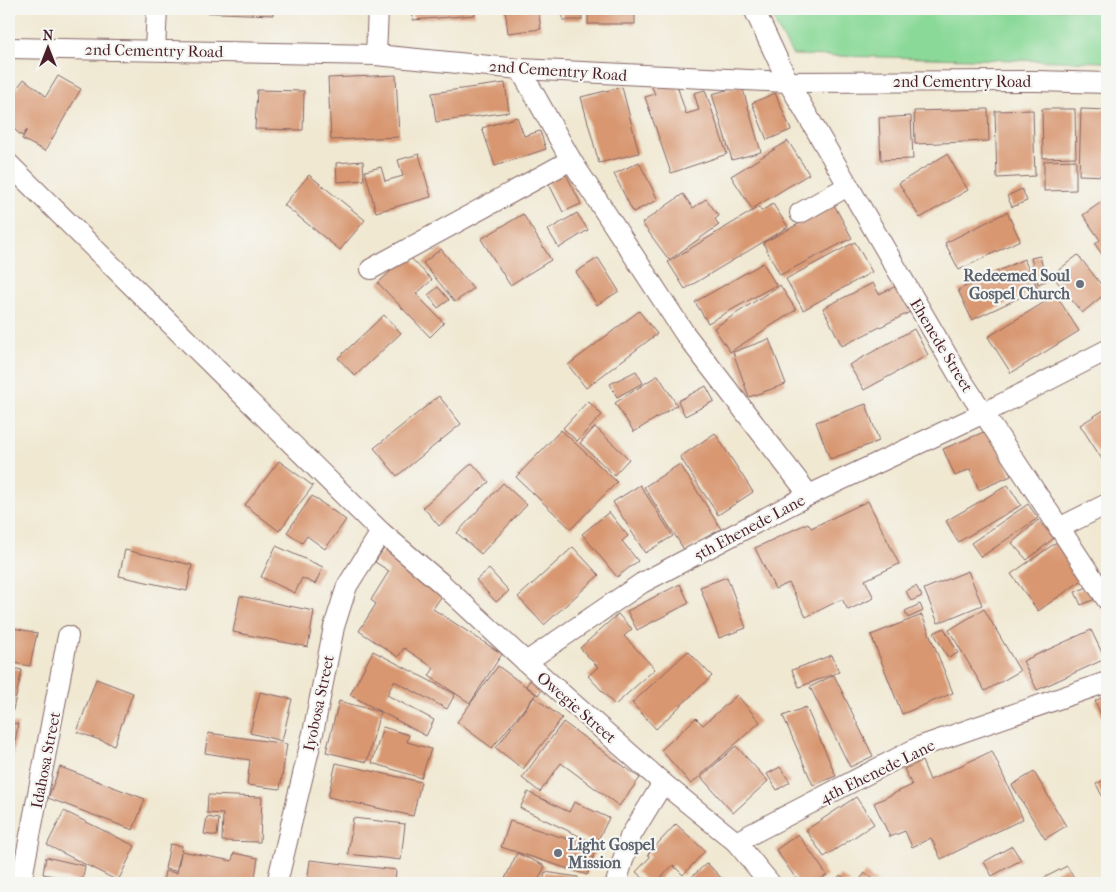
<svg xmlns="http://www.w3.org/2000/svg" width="1116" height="892" viewBox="0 0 1116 892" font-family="'IM FELL French Canon',serif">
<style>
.green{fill:#8ad998;stroke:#6a7c62}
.building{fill:#d89771}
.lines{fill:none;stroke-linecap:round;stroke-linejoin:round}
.minor-casing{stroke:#846565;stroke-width:22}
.minor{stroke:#fff;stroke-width:20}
.worship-dot{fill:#6b7280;stroke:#f6f6f2;stroke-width:2}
.labels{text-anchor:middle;stroke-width:4.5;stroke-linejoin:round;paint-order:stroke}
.street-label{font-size:16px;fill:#4a1f2b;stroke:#f6f6f2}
.worship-label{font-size:16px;font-weight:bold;fill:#5b616d;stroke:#f6f6f2;text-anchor:end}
</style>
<rect width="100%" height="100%" fill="#f6f6f2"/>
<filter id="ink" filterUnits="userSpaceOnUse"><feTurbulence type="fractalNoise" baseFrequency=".02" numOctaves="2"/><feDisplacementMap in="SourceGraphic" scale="10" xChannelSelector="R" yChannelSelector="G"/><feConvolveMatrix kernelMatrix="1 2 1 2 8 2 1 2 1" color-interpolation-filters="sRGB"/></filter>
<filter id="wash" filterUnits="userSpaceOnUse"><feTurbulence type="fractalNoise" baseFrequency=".0096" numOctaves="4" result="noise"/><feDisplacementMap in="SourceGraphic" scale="20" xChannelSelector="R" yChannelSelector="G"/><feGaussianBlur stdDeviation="1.12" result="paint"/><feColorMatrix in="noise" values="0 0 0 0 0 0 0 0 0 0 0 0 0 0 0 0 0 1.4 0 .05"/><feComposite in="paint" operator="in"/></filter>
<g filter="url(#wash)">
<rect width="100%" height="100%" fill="#f0e8d1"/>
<path class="green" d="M772 9H1107V62L793 55 777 28Z"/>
<g id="blocks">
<g class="building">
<path d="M193 9H273V15L193 12Z"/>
<path d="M412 9H474L475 15 413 20Z"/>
<path d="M505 9H538L541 29 508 33Z"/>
<rect x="563" y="9" width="19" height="11"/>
<rect x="588" y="9" width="47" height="15"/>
<path d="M396 75 399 137 331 140 328 78Z"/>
<path d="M58 76 81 89 45 151 22 139 27 130 22 136 9 125V99L24 79 46 96Z"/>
<path d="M675 79 686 114 699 110 694 93 705 90 727 154 671 173 645 97 655 94 652 87Z"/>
<path d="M505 83 509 112 436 122 432 93Z"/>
<path d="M742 86 761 152 732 160 712 94Z"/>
<path d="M622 87 639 153 599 163 581 97Z"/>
<path d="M257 90 304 91 303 130 255 129Z"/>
<path d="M775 93 791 130 767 140 752 103Z"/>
<path d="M988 109 989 141 915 144 914 111Z"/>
<path d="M1042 109H1075L1076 157 1043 158Z"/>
<path d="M1081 109 1107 110V176L1079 175Z"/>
<path d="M1033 110 1035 176 997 178 995 111Z"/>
<path d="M911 116 913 159 881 160 879 118Z"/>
<path d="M517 117 524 136 540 131 546 149 495 166 482 128Z"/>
<path d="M788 141 809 174 752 209 731 176Z"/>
<path d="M419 154 431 197 376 212 365 171 381 167 385 181 403 176 398 160Z"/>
<path d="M947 154 968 190 920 218 899 183Z"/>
<path d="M1076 160V190L1044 191V161Z"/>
<path d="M363 161 364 180 337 182 336 163Z"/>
<path d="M639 162 658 200 633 212 614 174Z"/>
<path d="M565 172 581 204 563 212 547 180Z"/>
<path d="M309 175 365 220 340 250 284 205Z"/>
<path d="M1022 189 1027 201 1012 207 1007 196Z"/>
<path d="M683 194 693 208 706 199 719 216 715 219 719 225 669 260 642 223Z"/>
<path d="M1107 198V262L1095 244 1100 240 1083 215Z"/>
<path d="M773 204 788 227 685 289 668 262 759 207 761 211Z"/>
<path d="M834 205 852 238 780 275 763 243Z"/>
<path d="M1007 212 1020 240 959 270 945 243Z"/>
<path d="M577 213 588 230 559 248 548 230Z"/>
<path d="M523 214 551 260 510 285 481 239Z"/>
<path d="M855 242 872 272 803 310 786 279Z"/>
<path d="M441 249 473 289 455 302 423 263Z"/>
<path d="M408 255 432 280 416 294 444 323 430 337 378 283Z"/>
<path d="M1078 255 1107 292 1082 313 1052 275Z"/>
<path d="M1040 256 1046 281 1038 284 1031 258Z"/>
<path d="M598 258 619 291 597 305 576 272Z"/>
<path d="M1024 259 1038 289 972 320 958 290Z"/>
<path d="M763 263 776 285 708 323 695 302Z"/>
<path d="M873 283 879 294 899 285 912 311 842 346 823 308Z"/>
<path d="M780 285 796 310 730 352 714 328Z"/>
<path d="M438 287 449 300 438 308 428 295Z"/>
<path d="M1056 295 1079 331 1011 373 988 337Z"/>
<path d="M639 311 657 334 586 388 568 365Z"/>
<path d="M384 315 401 333 355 376 338 358Z"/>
<path d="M914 329 928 355 864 390 849 365Z"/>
<path d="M769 339 786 384 749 397 733 352Z"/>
<path d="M636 371 643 383 617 397 610 384Z"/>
<path d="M658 375 677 405 634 432 615 403Z"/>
<path d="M706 386 714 401 685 416 678 401Z"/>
<path d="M439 396 461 424 397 476 374 448Z"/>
<path d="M588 401 602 415 577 441 563 428Z"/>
<path d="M866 404 879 441 830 459 816 422Z"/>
<path d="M1107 408V467L1080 425Z"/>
<path d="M595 427 629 459 614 475 580 443Z"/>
<path d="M991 429 1011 476 979 490 970 469 955 476 943 449Z"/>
<path d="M561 430 617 482 571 529 516 477Z"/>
<path d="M715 433 753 492 718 515 680 457Z"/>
<path d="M279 461 313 486 279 531 245 505Z"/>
<path d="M472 463 489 482 439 526 423 507Z"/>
<path d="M680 464 721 529 685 551 644 487Z"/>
<path d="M503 483 527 505 481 554 457 533Z"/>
<path d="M640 485 673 536 645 553 613 502Z"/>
<path d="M1008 485 1021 505 958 542 946 521Z"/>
<path d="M312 496 346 520 325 549 307 536 302 543 287 532Z"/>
<path d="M868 501 899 564 865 580 874 598 848 610 842 599 806 617 789 583 775 589 755 548 808 523 811 528Z"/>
<path d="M1028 504 1038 518 981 557 971 543Z"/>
<path d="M609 512 628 536 622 541 638 561 617 577 582 534Z"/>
<path d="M1038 520 1054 538 1027 560 1012 543Z"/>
<path d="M1057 542 1084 579 1038 611 1011 574Z"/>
<path d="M276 546 323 567 315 584 302 578 295 593 261 577Z"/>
<path d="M385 547 447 588 433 609 502 654 470 703 429 676 434 668 404 648 398 657 359 631 376 604 371 600 389 571 375 562Z"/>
<path d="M573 547 599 575 544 625 518 597Z"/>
<path d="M125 550 192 565 187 591 119 576Z"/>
<path d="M489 569 509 591 496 602 476 580Z"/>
<path d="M968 571 982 605 938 623 924 589Z"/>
<path d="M727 577 746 628 719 638 700 587Z"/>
<path d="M680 584 689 603 637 630 627 611Z"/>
<path d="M916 586 922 596 911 601 906 591Z"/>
<path d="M1090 586 1095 599 1081 605 1075 592Z"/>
<path d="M240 596 314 611 308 647 233 632Z"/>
<path d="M920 604 923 611 908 618 905 611Z"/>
<path d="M984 609 1020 671 985 691 949 630Z"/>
<path d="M618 614 632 629 624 636 655 669 615 705 588 676 598 667 580 648Z"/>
<path d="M922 615 953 693 902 714 871 635Z"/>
<path d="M9 627 37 633 30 666 9 662Z"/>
<path d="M944 628 958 653 948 658 934 633Z"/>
<path d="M1091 630 1105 659 1037 690 1023 661Z"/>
<path d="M373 651 455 694 447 709 394 681 387 695 434 720 426 736 350 695Z"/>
<path d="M688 651 712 676 656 729 632 703Z"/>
<path d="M832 655 839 672 799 687 792 670Z"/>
<path d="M498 666 536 694 492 748 457 722Z"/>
<path d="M9 667 22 670 12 714 9 713Z"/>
<path d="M535 673 548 681 538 695 526 686Z"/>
<path d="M834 675 873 756 850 767 810 687Z"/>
<path d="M96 679 133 693 114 745 77 732Z"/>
<path d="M260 692 292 699 282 741 250 733Z"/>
<path d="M737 695 760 722 691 784 661 750 696 718 703 725Z"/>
<path d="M1107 695V723L1105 724 1095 701Z"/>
<path d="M534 697 562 718 523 769 496 748Z"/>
<path d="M339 701 380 712 367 762 326 752Z"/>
<path d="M806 707 836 776 813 785 783 716Z"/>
<path d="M563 722 640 778 619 806 561 763 540 792 522 778Z"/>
<path d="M9 723 18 724 12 760H9Z"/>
<path d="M383 727 409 735 407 742 431 749 421 778 372 763Z"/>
<path d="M208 733 287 744 280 789 247 785 250 760 205 753Z"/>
<path d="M736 746 768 781 733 813 701 777Z"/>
<path d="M992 751 1023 819 941 859 931 838 912 847 905 831 890 837 874 803 912 785 904 769 922 761 930 780Z"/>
<path d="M336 763 421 782 413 816 328 797Z"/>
<path d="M60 767 145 799 133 830 48 798Z"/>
<path d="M780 767 790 782 777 790 767 774Z"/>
<path d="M1034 772 1066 826 1045 839 1012 785Z"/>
<path d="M1107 778V805L1096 784Z"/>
<path d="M528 792 569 812 574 802 609 818 596 844 520 808Z"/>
<path d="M208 795 262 797 260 842 222 841 223 814 207 813Z"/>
<path d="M856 797 874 824 824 857 806 830Z"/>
<path d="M64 811 135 846 118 881 47 845Z"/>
<path d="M207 817 219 819 217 836 204 834Z"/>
<path d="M353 818 405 824 401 860 348 854Z"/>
<path d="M510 821 596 848 587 875 501 847Z"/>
<path d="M676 824 705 851 683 875 673 865 656 883H649L636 872 650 857 648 854Z"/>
<path d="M798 834 827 875 815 883H799L776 850Z"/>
<path d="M170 844 182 846 181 851 232 861 234 853 258 858 254 883H163L165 871 177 873 181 853 176 871 165 869Z"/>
<path d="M1012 846 1021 860 992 876 984 862Z"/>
<path d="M517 853 545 866 537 883H503Z"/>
<path d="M46 857 85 866 82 882 43 874Z"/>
<path d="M310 860 396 870 395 883H307Z"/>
<path d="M707 863 726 883H685Z"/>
<path d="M1067 866 1077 883H1039L1038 881Z"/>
<path d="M545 872 578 877 577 883H543Z"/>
<path d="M865 873 879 883H857Z"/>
<path d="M840 875 851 883H834Z"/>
</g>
</g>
</g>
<g filter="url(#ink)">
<use href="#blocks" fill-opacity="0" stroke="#846565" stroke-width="1"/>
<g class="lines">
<defs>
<g id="minor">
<path d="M754 9 788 82 959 376 1107 600"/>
<path d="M9 48 376 55 520 69 788 82 1037 81 1107 83"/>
<path d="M155 50 157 9"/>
<path d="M376 55 378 9"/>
<path d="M520 69 571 160 685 334 809 495"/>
<path d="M9 164 381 532 441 583 526 662 663 783 736 842 770 883"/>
<path d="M800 213 848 186"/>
<path d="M371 269 571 160"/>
<path d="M1059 528 1107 504"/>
<path d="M526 662 642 583 809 495 984 413 1107 350"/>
<path d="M736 842 919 747 1107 682"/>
<path d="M21 883 68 636"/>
<path d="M277 883 313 733 334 627 347 586 381 532"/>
<path d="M616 883 630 837 663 783"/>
</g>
</defs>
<use href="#minor" class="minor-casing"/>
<use href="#minor" class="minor"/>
</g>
</g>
<g class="worship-dot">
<circle cx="1080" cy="284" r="5"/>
<circle cx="558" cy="853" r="5"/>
</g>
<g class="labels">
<g class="street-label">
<text transform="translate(154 50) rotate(1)" y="6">2nd Cementry Road</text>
<text transform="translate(558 70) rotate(4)" y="6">2nd Cementry Road</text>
<text x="962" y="87">2nd Cementry Road</text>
<text transform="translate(942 345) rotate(59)" y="6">Ehenede Street</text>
<text transform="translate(749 527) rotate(-28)" y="6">5th Ehenede Lane</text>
<text transform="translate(318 703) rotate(-78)" y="6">Iyobosa Street</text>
<text transform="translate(577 707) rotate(41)" y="6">Owegie Street</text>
<text transform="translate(45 760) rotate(-79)" y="6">Idahosa Street</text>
<text transform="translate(877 771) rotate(-26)" y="6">4th Ehenede Lane</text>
</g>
<g class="worship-label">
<text x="1070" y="281">Redeemed Soul<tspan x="1070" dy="18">Gospel Church</tspan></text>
<text x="568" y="850" text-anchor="start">Light Gospel<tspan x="568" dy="18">Mission</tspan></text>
</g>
</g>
<rect width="1116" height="892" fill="none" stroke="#f6f6f2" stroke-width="30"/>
<g transform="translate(48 48)" stroke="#f6f6f2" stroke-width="4" paint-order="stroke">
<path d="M0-4L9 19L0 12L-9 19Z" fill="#4a1f2b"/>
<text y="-8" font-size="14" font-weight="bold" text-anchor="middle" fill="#4a1f2b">N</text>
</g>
</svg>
